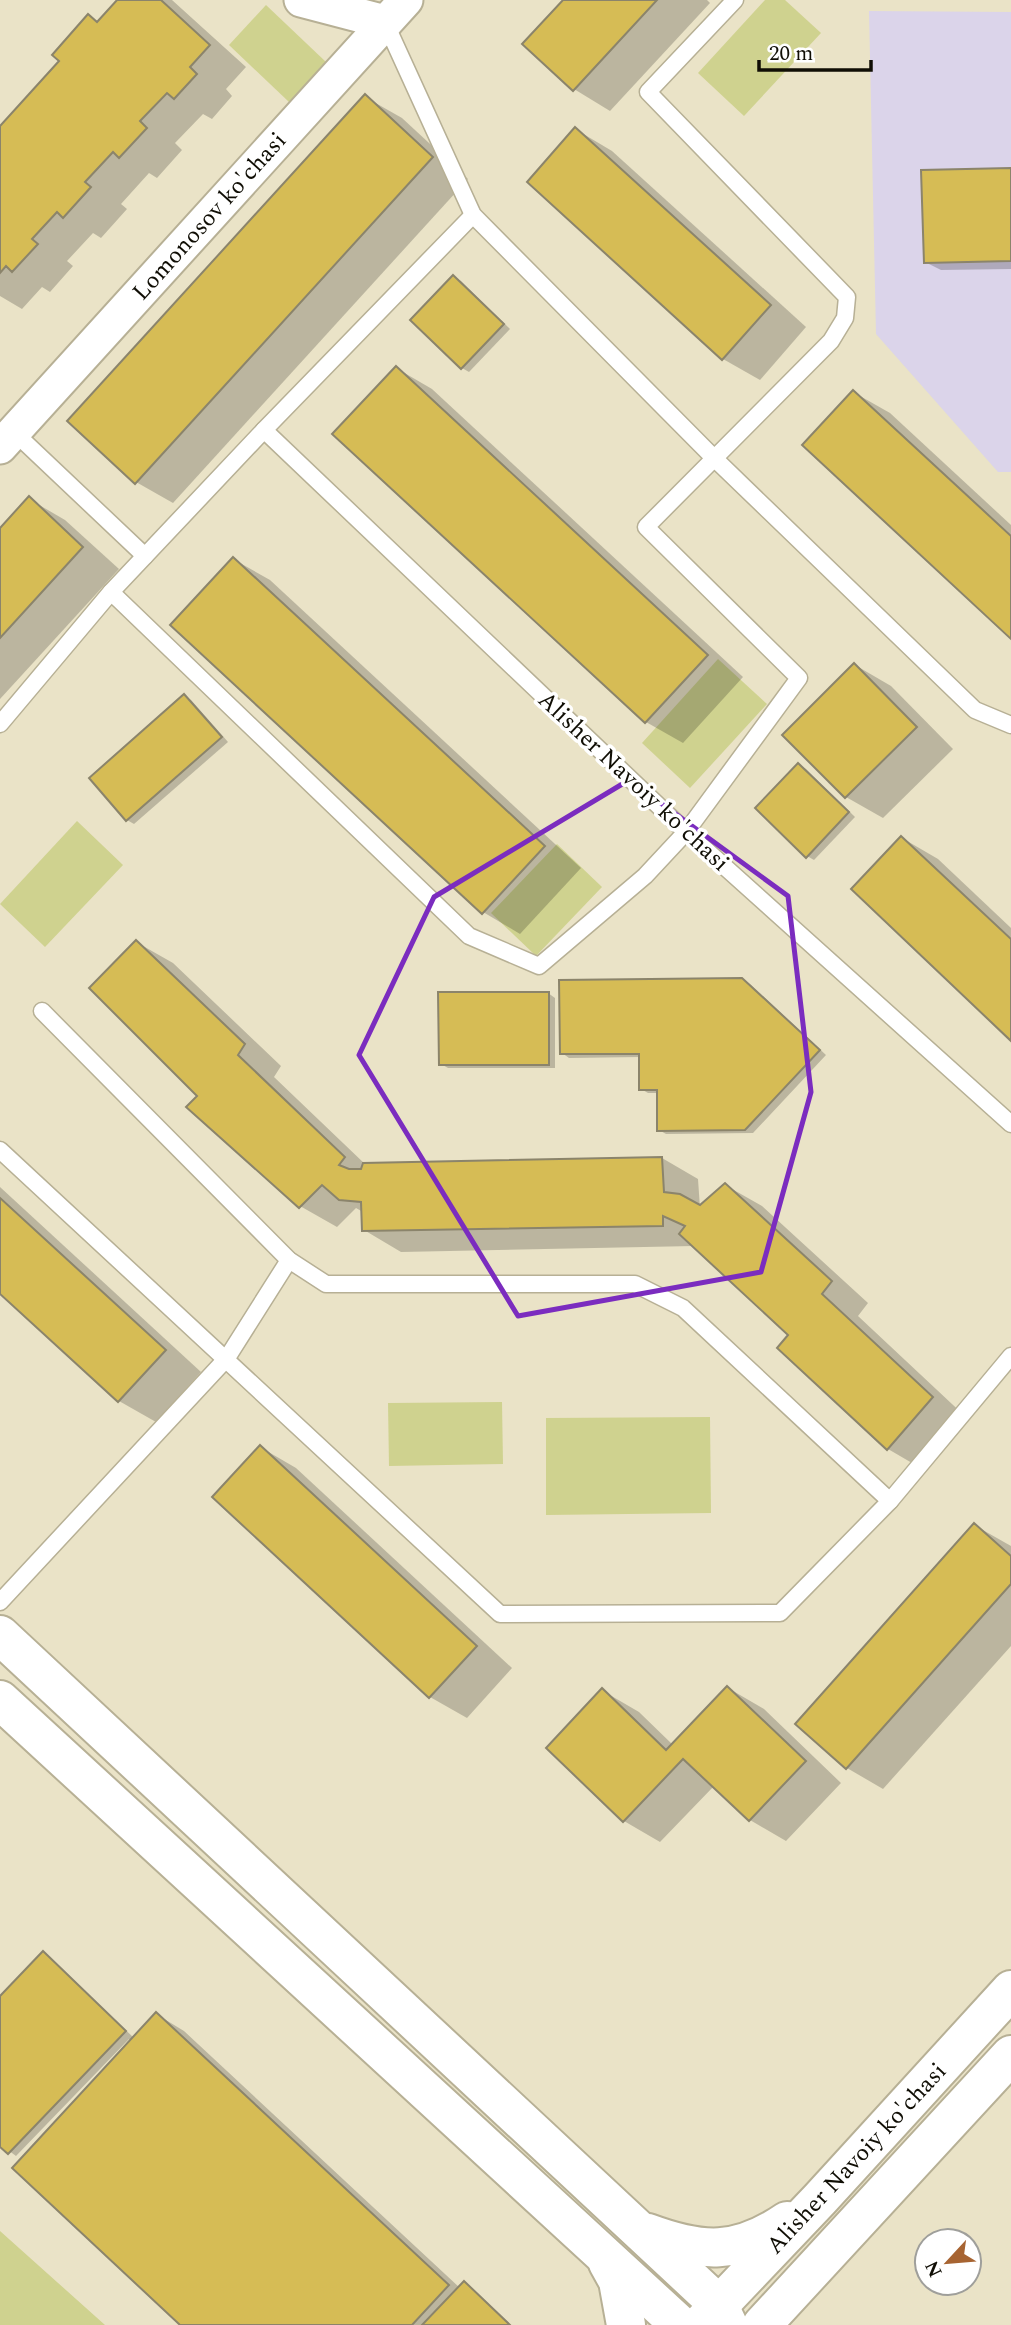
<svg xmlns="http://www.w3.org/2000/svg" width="1011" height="2325" viewBox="0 0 1011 2325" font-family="Spectral,serif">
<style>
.education{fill:#dbd4ea}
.green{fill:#cfd28f}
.shadow{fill:#0003}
.building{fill:#d6bc55;stroke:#8b846b;stroke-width:2}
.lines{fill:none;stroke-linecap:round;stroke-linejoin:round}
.service-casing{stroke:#b7b095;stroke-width:19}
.minor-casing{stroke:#b7b095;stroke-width:37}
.secondary-casing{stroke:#b7b095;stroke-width:42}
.service{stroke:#fff;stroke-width:16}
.minor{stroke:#fff;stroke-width:33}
.secondary{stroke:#fff;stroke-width:38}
.marked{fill:none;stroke:#7b2cbf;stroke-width:5;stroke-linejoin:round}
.labels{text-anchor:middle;stroke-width:7;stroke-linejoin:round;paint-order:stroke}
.street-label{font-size:24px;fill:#100e05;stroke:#fff}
</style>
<rect width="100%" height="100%" fill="#eae3c7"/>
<path class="education" d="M869 11 1011 12V472H998L876 334Z"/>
<g class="green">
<path d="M765 0H785L821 33 744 116 698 73Z"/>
<path d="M266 5 326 62 289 102 229 45Z"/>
<path d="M718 659 767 704 690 788 642 743Z"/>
<path d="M77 821 123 865 45 947 0 904Z"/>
<path d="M557 844 602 887 536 956 491 913Z"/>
<path d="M502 1402 503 1464 389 1466 388 1403Z"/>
<path d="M710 1417 711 1513 546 1515V1418Z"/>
<path d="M0 2230V2231L105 2325H0Z"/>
</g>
<g class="shadow">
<path d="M119 0H172L246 67 226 89 232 96 212 119 203 114 175 143 182 150 157 178 149 173 121 204 127 209 101 238 93 233 67 261 73 266 50 292 42 287 22 309 0 296V129L62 60 89 16 99 22Z"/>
<path d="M566 0H707L710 3 610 111 574 89Z"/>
<path d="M365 97 402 118 468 179 173 503 136 482Z"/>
<path d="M575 129 612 151 806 327 760 380 723 359 530 182Z"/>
<path d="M1011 170V269L941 270 925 262Z"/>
<path d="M454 277 461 281 510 329 469 372 462 368Z"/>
<path d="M396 368 432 389 743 677 683 743 646 722 335 434Z"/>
<path d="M853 392 890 413 1011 525V637Z"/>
<path d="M29 499 65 520 119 569 0 699V530Z"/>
<path d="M233 559 270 580 581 868 520 934 483 912 173 625Z"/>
<path d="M855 665 891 686 953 749 883 818 846 797 785 735Z"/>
<path d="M184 696 191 700 228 742 134 824 127 820Z"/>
<path d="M799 765 806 769 855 817 814 860 807 856Z"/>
<path d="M902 838 938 859 1011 928V1038Z"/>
<path d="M136 942 173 963 281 1066 274 1077 366 1165 662 1158 698 1179 700 1208 725 1185 762 1206 868 1303 858 1316 968 1419 924 1470 888 1449 790 1334 694 1246 401 1252 364 1230 363 1212 356 1208 337 1227 300 1206 200 1096Z"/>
<path d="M742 979 750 984 826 1055 753 1133 666 1134 659 1130 658 1093H648L641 1089V1057L569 1058 562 1053Z"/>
<path d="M548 993 555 998V1068H448L441 1064Z"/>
<path d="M0 1187 201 1372 156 1422 119 1401 0 1291Z"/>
<path d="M260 1447 296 1468 512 1668 467 1718 430 1697 214 1497Z"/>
<path d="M974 1525 1011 1546V1646L883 1789 847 1768Z"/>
<path d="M728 1688 764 1709 841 1783 786 1841 750 1820 714 1786 660 1842 624 1821 548 1748 603 1691 639 1712 673 1745Z"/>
<path d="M50 1958 134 2038 156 2014 184 2031 460 2288 464 2283 471 2287 511 2325H182L131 2041 129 2039 16 2156 0 2144V1998Z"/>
</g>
<g class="building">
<path d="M117 0H161L210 45 190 67 197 74 174 99 167 93 140 121 147 128 119 158 113 152 85 182 91 187 63 218 57 212 32 239 38 244 12 272 6 266 0 273V126L59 61 52 55 88 14 97 22Z"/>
<path d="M563 0H657L573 91 522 44Z"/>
<path d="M365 94 433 157 135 484 67 421Z"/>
<path d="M575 127 771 305 722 360 527 182Z"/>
<path d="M1011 168V261L924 263 921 170Z"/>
<path d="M453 275 504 324 461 369 410 320Z"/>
<path d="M396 366 708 655 645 723 332 434Z"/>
<path d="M853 390 1011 536V639L802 445Z"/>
<path d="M29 496 83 547 0 638V528Z"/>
<path d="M233 557 545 846 482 914 170 625Z"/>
<path d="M854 663 917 727 845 798 782 735Z"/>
<path d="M184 694 222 737 126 821 89 778Z"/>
<path d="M798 763 849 812 806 858 755 808Z"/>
<path d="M901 836 1011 939V1041L851 889Z"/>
<path d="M136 940 245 1044 238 1055 345 1157 339 1165 349 1169H361L363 1163 662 1157 664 1192 680 1194 700 1205 725 1183 832 1281 822 1294 933 1397 887 1450 777 1348 788 1335 679 1234 685 1226 663 1216V1226L362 1231 361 1202 339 1200 322 1185 299 1208 186 1107 197 1096 89 988Z"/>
<path d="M742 978 820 1050 745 1130 657 1131V1090H639V1054H560L559 980Z"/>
<path d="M438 992H549V1065H439Z"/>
<path d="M0 1198 166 1350 118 1402 0 1294Z"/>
<path d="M260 1445 477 1646 429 1698 212 1497Z"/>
<path d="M974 1523 1011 1556V1584L846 1769 795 1724Z"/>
<path d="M727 1686 806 1761 749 1821 683 1759 623 1822 546 1748 602 1688 666 1750Z"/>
<path d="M43 1951 126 2031 8 2154 0 2147V1996Z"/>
<path d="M156 2012 449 2285 412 2325H180L12 2168Z"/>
<path d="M464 2281 510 2325H422Z"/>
</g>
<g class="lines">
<defs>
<g id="service">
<path d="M385 22 473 215 714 458 975 710 1011 725"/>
<path d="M264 430 686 832 1011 1124"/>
<path d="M14 432 145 556"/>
<path d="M111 592 469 936 539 966 645 876 686 832 799 678 646 527 831 341 845 318 847 297 648 92 735 0"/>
<path d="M0 724 111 592 264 430 473 215"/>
<path d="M0 1150 500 1614 780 1613 890 1501 683 1308 635 1284H326L289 1260 42 1011"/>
<path d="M890 1501 1011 1356"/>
<path d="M0 1602 227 1358 289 1260"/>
</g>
<g id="minor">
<path d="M301 0 385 22"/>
<path d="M0 447 406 0"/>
</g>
<g id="secondary">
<path d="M0 1635 718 2304 728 2325"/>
<path d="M0 1700 680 2325"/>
<path d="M648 2233C702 2253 737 2255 787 2221"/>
<path d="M608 2263 618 2281 626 2325"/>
<path d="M703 2322 820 2199 1011 1990"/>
<path d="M762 2325 1011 2055"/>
</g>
</defs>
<use href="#service" class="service-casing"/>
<use href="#minor" class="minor-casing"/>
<use href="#secondary" class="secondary-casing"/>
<use href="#service" class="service"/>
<use href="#minor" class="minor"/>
<use href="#secondary" class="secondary"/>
</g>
<path class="marked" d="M629 780 788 896 811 1092 761 1272 518 1316 359 1055 434 897Z"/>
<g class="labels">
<g class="street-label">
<text transform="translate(209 216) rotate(-48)" y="8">Lomonosov ko'chasi</text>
<text transform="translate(634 781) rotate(43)" y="8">Alisher Navoiy ko'chasi</text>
<text transform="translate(856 2158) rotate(-47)" y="8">Alisher Navoiy ko'chasi</text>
</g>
</g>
<g transform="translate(948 2262) rotate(244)"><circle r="33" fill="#ffffff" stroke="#9f9f9b" stroke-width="2"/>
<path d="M0-5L12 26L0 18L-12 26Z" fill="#a76432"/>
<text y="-10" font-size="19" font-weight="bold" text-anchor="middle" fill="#100e05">N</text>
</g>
<path d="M759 60v10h112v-10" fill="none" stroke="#100e05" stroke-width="3.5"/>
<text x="769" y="60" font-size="21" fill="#100e05" stroke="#ffffff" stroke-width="5" paint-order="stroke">20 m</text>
</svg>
